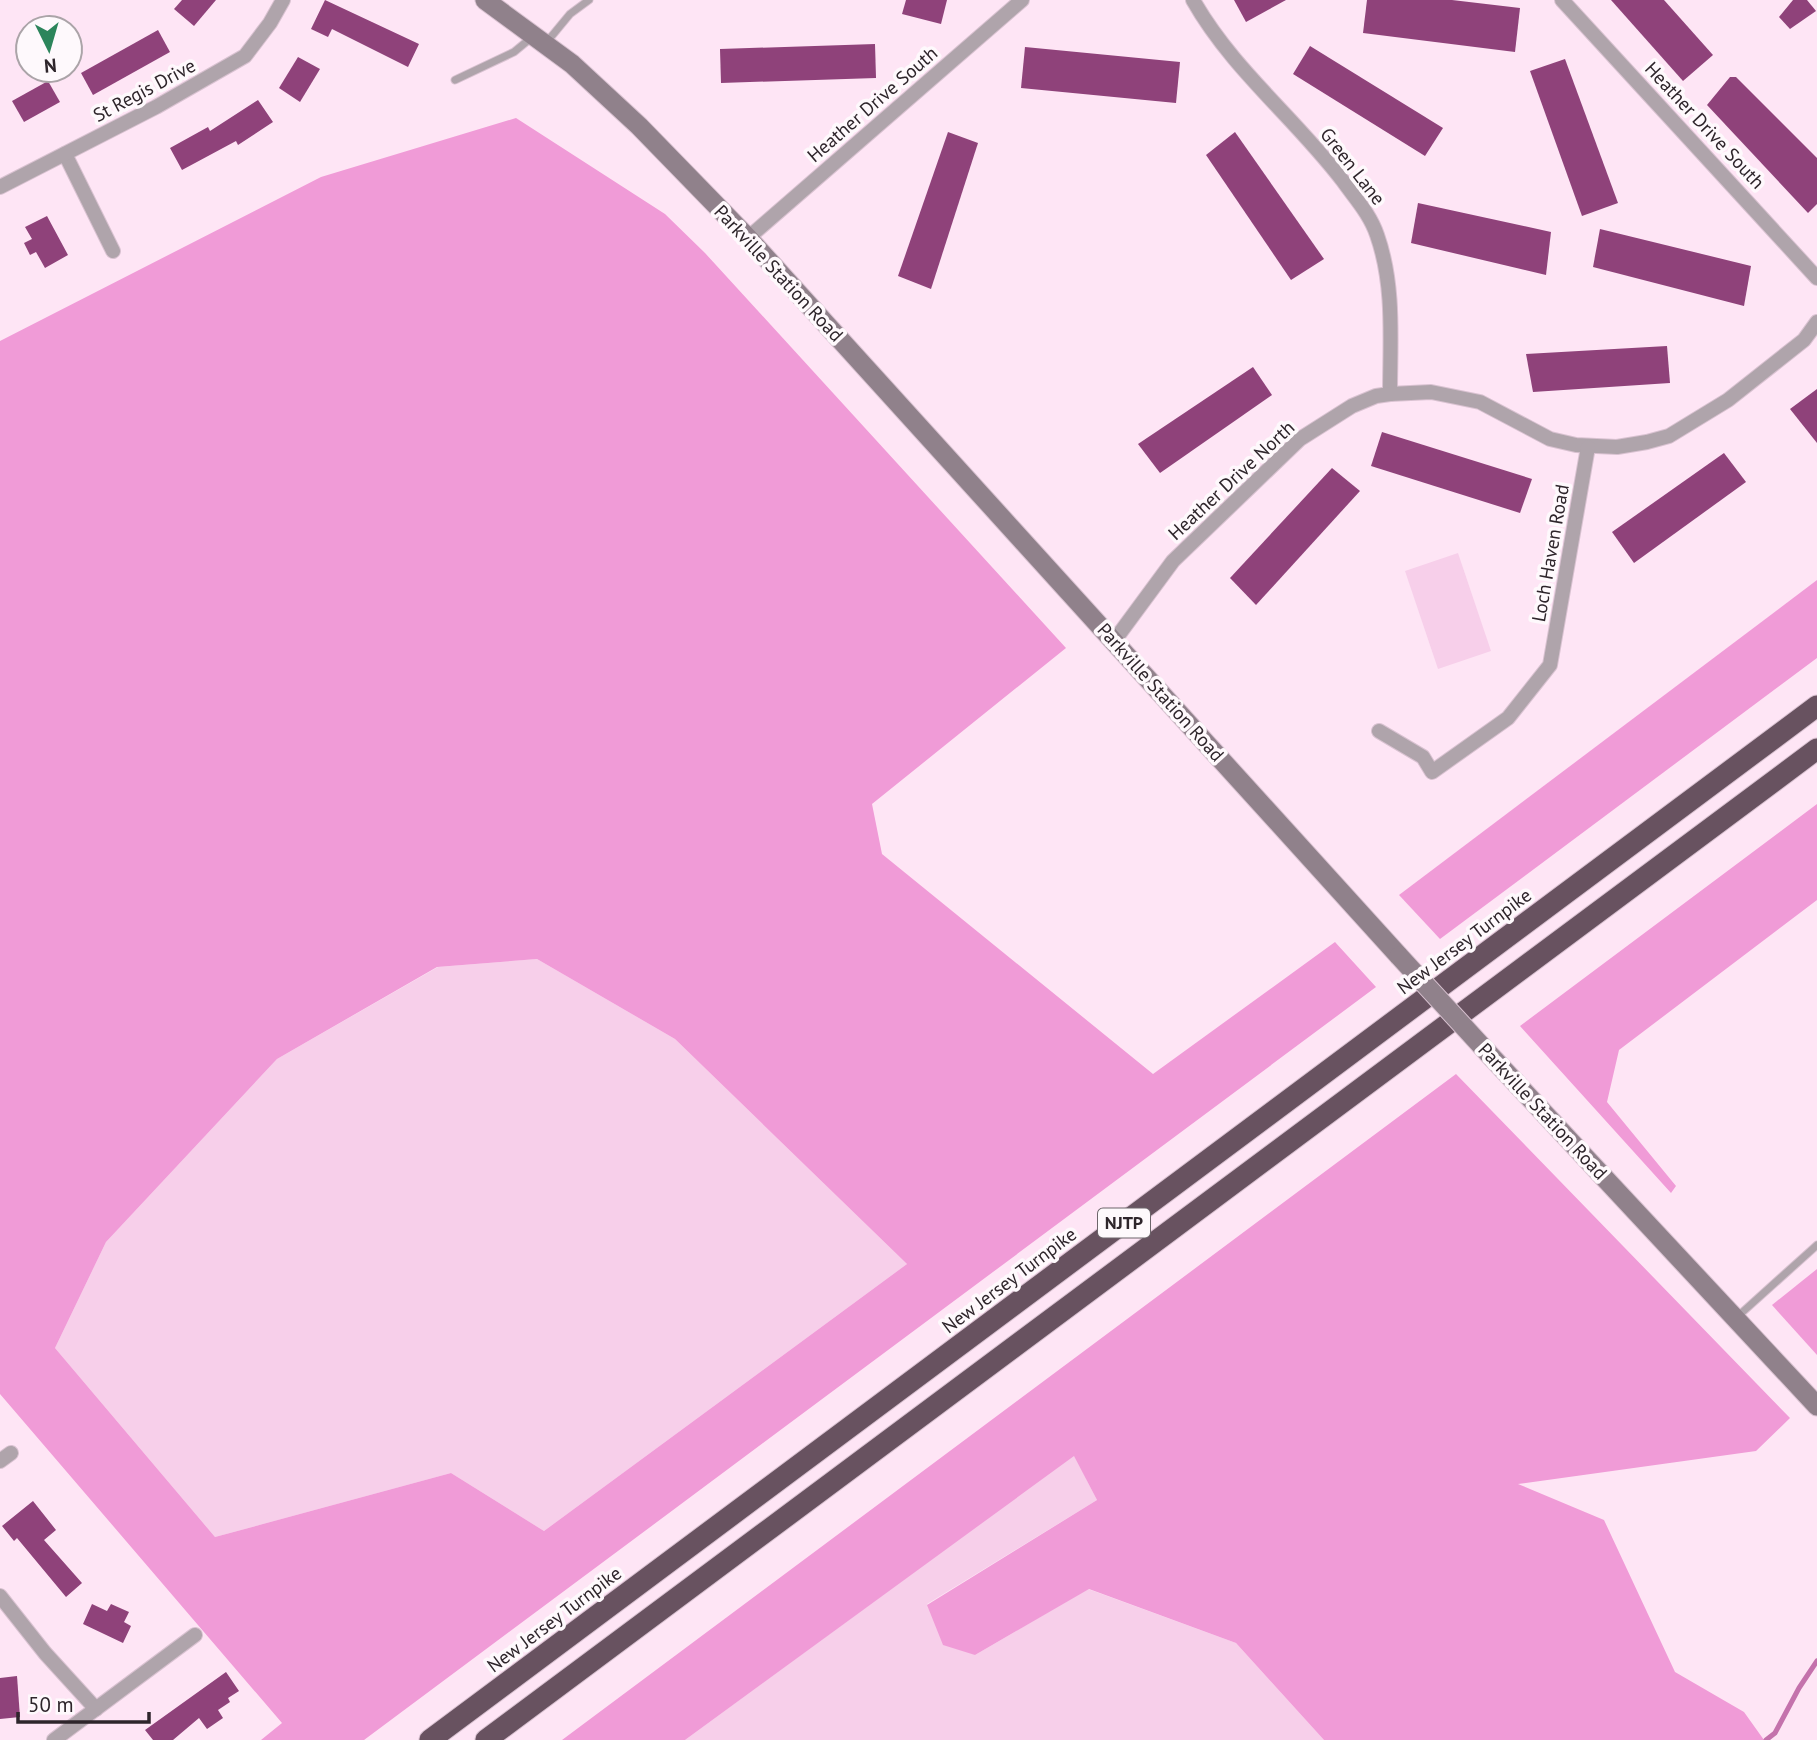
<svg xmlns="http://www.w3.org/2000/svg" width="1817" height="1740" viewBox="0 0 1817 1740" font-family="'PT Sans',sans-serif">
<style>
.green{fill:#f7cfea}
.forest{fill:#f09bd7;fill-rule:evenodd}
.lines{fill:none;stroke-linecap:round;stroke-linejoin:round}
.stream{stroke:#c472ac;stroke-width:5}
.building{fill:#8f427a}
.service-casing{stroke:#d9c2d1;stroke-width:9}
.minor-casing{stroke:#d9c2d1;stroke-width:16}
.secondary-casing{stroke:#d9c2d1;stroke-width:21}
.motorway-casing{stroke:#d9c2d1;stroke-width:23}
.service{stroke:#afa4ab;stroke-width:7}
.minor{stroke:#afa4ab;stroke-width:14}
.secondary{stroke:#90818b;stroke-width:19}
.motorway{stroke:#685260;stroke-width:21}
.secondary-bridge-casing{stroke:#d9c2d1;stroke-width:21;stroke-linecap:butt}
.secondary-bridge{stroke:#90818b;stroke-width:19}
.labels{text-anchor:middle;stroke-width:7;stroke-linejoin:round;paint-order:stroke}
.shield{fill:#fef9fc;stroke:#6c656a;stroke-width:2}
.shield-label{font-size:18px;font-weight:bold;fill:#2e252b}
.street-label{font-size:19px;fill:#2e252b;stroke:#fef9fc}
</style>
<rect width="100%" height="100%" fill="#fee5f5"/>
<g class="green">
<path d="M1458 553 1491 651 1438 669 1405 571Z"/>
<path d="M537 959 675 1039 907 1264 544 1531 451 1473 215 1537 55 1348 106 1242 277 1059 438 967Z"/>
<path d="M1074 1455 1097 1500 927 1604 975 1655 1088 1589 1236 1643 1324 1740H685Z"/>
</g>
<g class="forest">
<path d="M516 118 665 214 705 253 1066 648 872 804 882 854 1153 1074 1335 942 1376 987 364 1740H261L282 1723 0 1394V341L321 177ZM537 959 675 1039 907 1264 544 1531 451 1473 215 1537 55 1348 106 1242 277 1059 437 967Z"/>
<path d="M1817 580V658L1440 939 1399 895Z"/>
<path d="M1817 804V900L1619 1050 1607 1102 1676 1186 1671 1193 1520 1026Z"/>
<path d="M1456 1074 1790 1418 1756 1451 1518 1484 1604 1520 1675 1672 1744 1712 1764 1740H1324L1236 1643 1089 1589 975 1655 943 1645 927 1605 1097 1500 1074 1456 685 1740H562Z"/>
<path d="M1817 1269V1355L1772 1305Z"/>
</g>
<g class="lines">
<path class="stream" d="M1766 1740 1775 1733 1799 1688 1817 1661"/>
</g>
<g class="building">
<path d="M182 0H216L194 26 174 9Z"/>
<path d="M325 0 419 44 408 67 332 29 328 37 311 29Z"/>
<path d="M906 0H947L941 24 902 14Z"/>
<path d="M1234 0H1286L1246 22Z"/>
<path d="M1367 0H1452L1520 8 1515 52 1363 33Z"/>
<path d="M1611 0H1664L1713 55 1683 81Z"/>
<path d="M1793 0H1807L1816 11 1790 29 1779 17Z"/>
<path d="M158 30 170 52 93 95 81 73Z"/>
<path d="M875 44 876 78 721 83 720 49Z"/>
<path d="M1310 46 1443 128 1425 156 1293 74Z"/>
<path d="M1025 47 1180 62 1176 103 1021 88Z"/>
<path d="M298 57 320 69 300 102 279 88Z"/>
<path d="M1565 59 1618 203 1582 216 1530 71Z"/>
<path d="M1730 77H1736L1817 158V204L1808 213 1707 105Z"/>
<path d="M48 81 60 102 24 122 12 101Z"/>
<path d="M258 100 273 122 238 145 236 141 182 170 170 148 208 127 210 131Z"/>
<path d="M948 132 978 143 931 289 898 276Z"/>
<path d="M1235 132 1324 259 1291 280 1206 155Z"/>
<path d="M1418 203 1551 232 1546 275 1411 243Z"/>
<path d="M47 216 68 255 45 268 36 252 30 255 24 243 32 239 25 227Z"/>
<path d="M1600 229 1751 266 1744 306 1593 267Z"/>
<path d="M1667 346 1670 383 1533 392 1526 354Z"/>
<path d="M1253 367 1272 395 1160 473 1138 444Z"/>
<path d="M1817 389V443L1790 409Z"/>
<path d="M1382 432 1532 479 1520 513 1371 466Z"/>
<path d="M1724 453 1746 482 1634 563 1612 532Z"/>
<path d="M1332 468 1360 491 1256 605 1230 578Z"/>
<path d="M33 1501 56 1530 44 1540 82 1583 66 1597 17 1538 14 1541 2 1526Z"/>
<path d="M92 1604 107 1611 111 1604 129 1612 124 1622 131 1626 123 1643 83 1624Z"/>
<path d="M226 1672 239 1691 228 1698 230 1702 218 1710 223 1718 207 1729 199 1718 173 1740H153L145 1730Z"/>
<path d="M17 1676 20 1717 0 1719V1678Z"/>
</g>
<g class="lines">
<defs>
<g id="service">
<path d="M546 43 570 14 589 0"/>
<path d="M455 80 514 52 531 38"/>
<path d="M1737 1317 1817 1245"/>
</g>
<g id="minor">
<path d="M1193 0C1232 69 1295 118 1343 181 1355 198 1370 214 1377 235 1395 286 1390 341 1390 394"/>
<path d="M1562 0 1817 278"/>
<path d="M65 154 113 251"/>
<path d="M0 187 156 107 245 56 270 23 283 0"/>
<path d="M748 238 1022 0"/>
<path d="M1114 641 1173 561 1300 439 1352 406 1376 396 1390 394 1431 392 1480 402 1550 439 1576 445 1617 447 1647 442 1669 436 1728 400 1804 340 1817 322"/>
<path d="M1379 731 1423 757 1432 772 1508 718 1550 665 1588 447"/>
<path d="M0 1461 11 1453"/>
<path d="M0 1596 45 1653 96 1709"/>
<path d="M54 1740 195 1635"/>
</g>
<g id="secondary">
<path d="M485 0 572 64 639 126 748 238 1399 956"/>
<path d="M1488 1053 1817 1406"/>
</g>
<g id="motorway">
<path d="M430 1740 1817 706"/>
<path d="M486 1740 1817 749"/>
</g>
</defs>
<use href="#service" class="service-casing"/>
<use href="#minor" class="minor-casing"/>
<use href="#secondary" class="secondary-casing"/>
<use href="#motorway" class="motorway-casing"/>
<use href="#service" class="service"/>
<use href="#minor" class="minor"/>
<use href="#secondary" class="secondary"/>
<use href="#motorway" class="motorway"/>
<defs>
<path id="secondary-bridge" d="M1399 956 1488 1053"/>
</defs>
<use href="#secondary-bridge" class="secondary-bridge-casing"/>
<use href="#secondary-bridge" class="secondary-bridge"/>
</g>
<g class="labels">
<rect class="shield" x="1098" y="1208.5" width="52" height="29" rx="5"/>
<g class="shield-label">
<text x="1124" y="1229">NJTP</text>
</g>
<g class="street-label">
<text transform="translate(144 90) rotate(-28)" y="7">St Regis Drive</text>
<text transform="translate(872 104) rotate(-41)" y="7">Heather Drive South</text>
<text transform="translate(1705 125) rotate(47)" y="7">Heather Drive South</text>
<text transform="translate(1353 166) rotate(52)" y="7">Green Lane</text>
<text transform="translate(779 273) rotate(47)" y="7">Parkville Station Road</text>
<text transform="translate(1231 480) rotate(-43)" y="7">Heather Drive North</text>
<text transform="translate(1550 553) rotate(-80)" y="7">Loch Haven Road</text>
<text transform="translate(1161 692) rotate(48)" y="7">Parkville Station Road</text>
<text transform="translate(1464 941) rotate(-37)" y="7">New Jersey Turnpike</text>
<text transform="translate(1543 1111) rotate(47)" y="7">Parkville Station Road</text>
<text transform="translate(1009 1280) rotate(-37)" y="7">New Jersey Turnpike</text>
<text transform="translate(554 1619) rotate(-37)" y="7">New Jersey Turnpike</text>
</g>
</g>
<g transform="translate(49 49) rotate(175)"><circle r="33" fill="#fef9fc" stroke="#aba4a8" stroke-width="2"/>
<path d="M0-5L12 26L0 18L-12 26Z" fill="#2c855b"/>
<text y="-10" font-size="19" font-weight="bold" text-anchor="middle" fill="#2e252b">N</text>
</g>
<path d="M18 1712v10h131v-10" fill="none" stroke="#2e252b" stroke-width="3.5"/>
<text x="28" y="1712" font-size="21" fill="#2e252b" stroke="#fef9fc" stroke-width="5" paint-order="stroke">50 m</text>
</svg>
